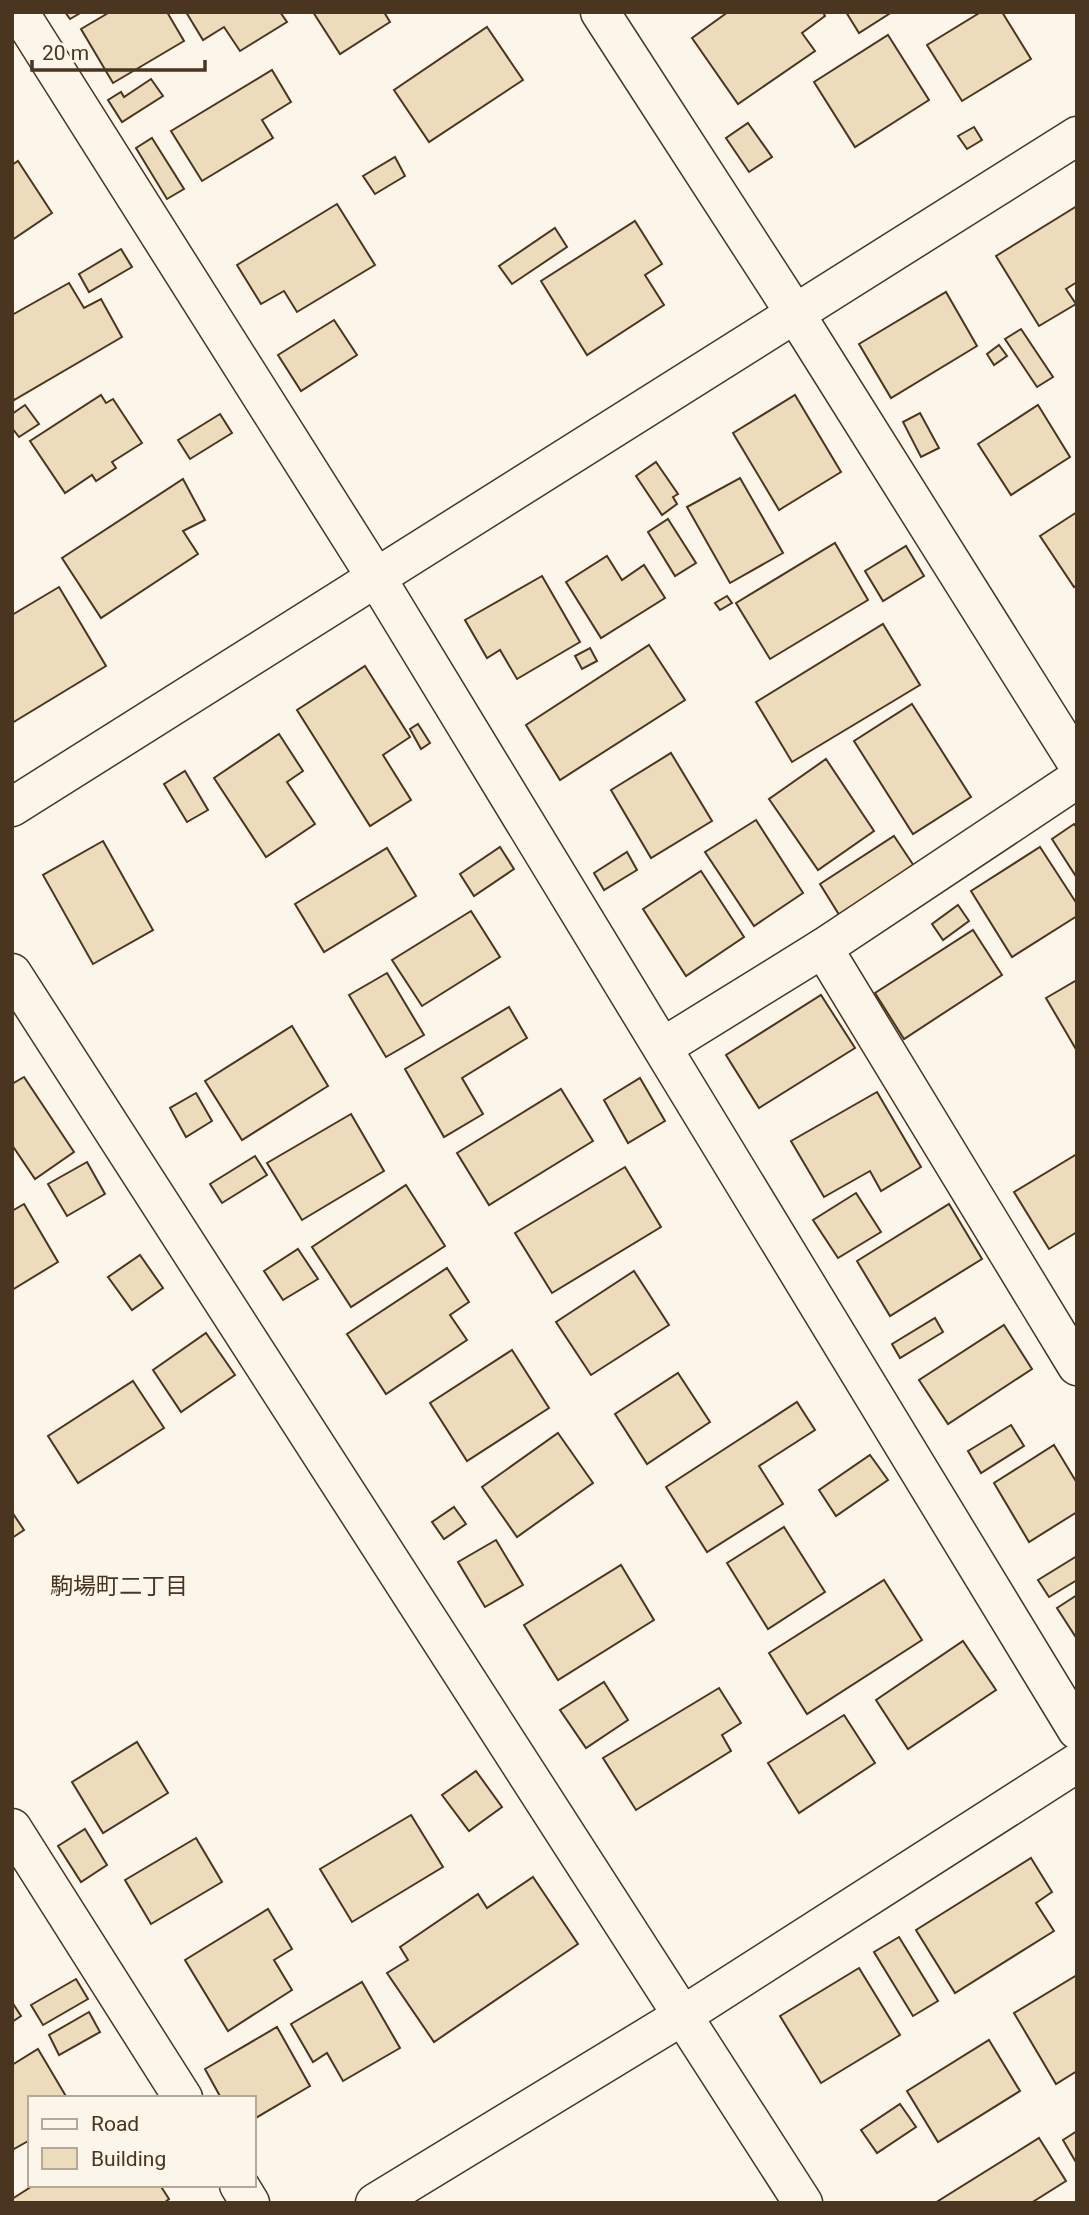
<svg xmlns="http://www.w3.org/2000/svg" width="1089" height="2215" viewBox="0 0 1089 2215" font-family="Roboto,'Noto Sans JP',sans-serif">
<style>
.building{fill:#ecdcbc;stroke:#4a3520;stroke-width:2}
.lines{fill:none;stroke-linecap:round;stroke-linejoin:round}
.minor-casing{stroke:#4a3520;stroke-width:41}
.tertiary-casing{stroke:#4a3520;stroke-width:41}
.minor{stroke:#fbf6e9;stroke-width:38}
.tertiary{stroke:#fbf6e9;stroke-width:38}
.labels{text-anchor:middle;stroke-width:5;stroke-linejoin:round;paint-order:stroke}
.neighbourhood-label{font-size:23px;fill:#4a3520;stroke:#fbf6e9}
</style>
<rect width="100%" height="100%" fill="#fbf6e9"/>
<g class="building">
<path d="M65 12H82L70 19Z"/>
<path d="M110 12H167L184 41 113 83 81 29Z"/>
<path d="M186 12H280L287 22 240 51 224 27 203 40Z"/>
<path d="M313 12H384L390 22 340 54Z"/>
<path d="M728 12H823L825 16 802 33 815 51 738 104 692 38Z"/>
<path d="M846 12H892L859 33Z"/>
<path d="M981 12H1002L1031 59 962 101 927 45Z"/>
<path d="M487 27 523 80 429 142 394 90Z"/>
<path d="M888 35 929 100 855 147 814 82Z"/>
<path d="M272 70 291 102 262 120 273 138 202 181 171 131Z"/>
<path d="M151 79 163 96 122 122 108 100 121 92 124 97Z"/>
<path d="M748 123 772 157 749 172 726 138Z"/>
<path d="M974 127 982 140 967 149 958 136Z"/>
<path d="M152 138 184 189 167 199 136 148Z"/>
<path d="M395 157 405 176 375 194 363 176Z"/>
<path d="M18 161 52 213 12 240V165Z"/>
<path d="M337 204 375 265 297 312 284 291 261 304 237 265Z"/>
<path d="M1077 206V282L1066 289 1076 304 1039 326 996 256Z"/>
<path d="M635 221 662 264 645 275 664 305 587 355 541 281Z"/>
<path d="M555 228 567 247 512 284 499 266Z"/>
<path d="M121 249 132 267 89 292 79 274Z"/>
<path d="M69 283 84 308 101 299 122 337 14 400 12 396V315Z"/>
<path d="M946 292 977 346 891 398 859 344Z"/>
<path d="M334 320 357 355 301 391 278 355Z"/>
<path d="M1021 329 1053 377 1037 387 1005 339Z"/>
<path d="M999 345 1007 356 994 365 987 354Z"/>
<path d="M101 395 106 403 113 399 142 443 112 462 116 468 96 481 92 475 65 493 30 441Z"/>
<path d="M795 395 841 472 779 510 733 433Z"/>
<path d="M25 405 39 424 19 437 12 428V414Z"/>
<path d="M1038 405 1070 457 1011 495 978 444Z"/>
<path d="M920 413 939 448 921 457 903 422Z"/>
<path d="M220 414 232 433 190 459 178 440Z"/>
<path d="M656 462 678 494 673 497 677 504 662 515 636 476Z"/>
<path d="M740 478 783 553 730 583 687 507Z"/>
<path d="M183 479 205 520 183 531 198 554 101 618 62 558Z"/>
<path d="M1077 512V585L1074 587 1040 536Z"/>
<path d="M668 519 696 563 675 576 648 532Z"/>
<path d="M835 543 868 600 770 659 736 603Z"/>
<path d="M906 546 924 576 883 601 865 571Z"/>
<path d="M607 556 622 580 644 565 665 598 601 638 566 582Z"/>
<path d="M542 576 580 642 517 679 500 650 487 658 465 620Z"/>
<path d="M59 587 106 666 12 723V615Z"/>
<path d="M727 596 732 603 720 610 715 603Z"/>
<path d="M883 624 920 685 792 762 756 702Z"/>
<path d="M649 645 685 700 560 780 526 725Z"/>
<path d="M590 648 597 661 582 669 575 656Z"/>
<path d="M365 666 410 737 383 755 411 800 370 826 297 710Z"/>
<path d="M912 704 971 797 913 834 854 741Z"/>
<path d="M418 724 430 743 421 749 410 729Z"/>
<path d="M279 734 303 771 287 782 315 824 266 857 214 778Z"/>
<path d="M671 753 712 821 651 858 611 790Z"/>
<path d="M826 759 874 831 818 870 769 799Z"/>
<path d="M185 771 208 810 187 822 164 784Z"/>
<path d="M756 820 803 893 754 926 705 852Z"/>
<path d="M1074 824 1077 828V878L1052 839Z"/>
<path d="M894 836 918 872 843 921 820 884Z"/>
<path d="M103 841 153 930 93 964 43 875Z"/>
<path d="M500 847 514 869 474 896 460 874Z"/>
<path d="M1040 847 1077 904V916L1012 957 971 891Z"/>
<path d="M387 848 416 896 324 952 295 904Z"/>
<path d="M627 852 637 870 604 890 594 873Z"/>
<path d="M701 871 744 937 686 976 643 909Z"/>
<path d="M958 905 969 921 943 940 932 924Z"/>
<path d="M471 911 500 957 422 1006 392 960Z"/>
<path d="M973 930 1002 975 904 1039 875 993Z"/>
<path d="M387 973 424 1035 386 1057 349 995Z"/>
<path d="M1077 980V1051L1046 998Z"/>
<path d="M821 995 855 1048 759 1108 726 1055Z"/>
<path d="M509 1007 527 1038 462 1078 483 1114 444 1137 405 1069Z"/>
<path d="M292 1026 328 1086 242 1140 205 1081Z"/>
<path d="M24 1077 74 1152 35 1179 12 1145V1084Z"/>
<path d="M640 1078 665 1121 628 1143 604 1100Z"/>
<path d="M561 1089 593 1141 489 1205 457 1153Z"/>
<path d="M877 1092 921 1167 881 1191 870 1171 824 1197 791 1141Z"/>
<path d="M196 1093 212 1121 186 1137 170 1108Z"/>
<path d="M351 1114 384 1171 302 1220 267 1163Z"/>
<path d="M1077 1154V1232L1049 1249 1014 1192Z"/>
<path d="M255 1156 267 1175 222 1203 210 1184Z"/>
<path d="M87 1162 105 1194 67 1216 48 1184Z"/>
<path d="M625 1167 661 1227 552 1293 515 1233Z"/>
<path d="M406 1185 445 1246 351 1307 312 1247Z"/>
<path d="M856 1193 881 1232 838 1258 813 1220Z"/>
<path d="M24 1204 58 1262 12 1290V1211Z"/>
<path d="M949 1204 982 1259 890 1316 857 1261Z"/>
<path d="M298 1249 318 1279 283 1300 264 1271Z"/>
<path d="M140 1255 163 1288 132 1310 108 1277Z"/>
<path d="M447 1268 469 1302 450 1315 467 1340 386 1394 347 1334Z"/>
<path d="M634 1271 669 1325 591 1375 556 1322Z"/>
<path d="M935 1318 943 1332 900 1358 892 1344Z"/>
<path d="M1004 1325 1032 1369 948 1424 919 1380Z"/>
<path d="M206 1333 235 1375 181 1412 153 1370Z"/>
<path d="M512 1350 549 1408 467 1461 430 1403Z"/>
<path d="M678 1373 710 1422 647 1464 615 1414Z"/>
<path d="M133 1381 164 1428 78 1483 48 1436Z"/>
<path d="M797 1402 815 1430 759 1466 783 1504 707 1552 666 1487Z"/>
<path d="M1011 1425 1024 1446 981 1473 968 1451Z"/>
<path d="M558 1433 593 1483 517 1537 482 1487Z"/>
<path d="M1054 1445 1077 1483V1512L1029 1542 994 1483Z"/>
<path d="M870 1455 888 1480 836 1516 819 1490Z"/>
<path d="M454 1507 466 1524 444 1539 432 1522Z"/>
<path d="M12 1512 24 1530 12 1538Z"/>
<path d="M784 1527 825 1592 768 1629 727 1563Z"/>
<path d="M496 1540 523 1585 485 1607 458 1562Z"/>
<path d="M1077 1556V1580L1049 1597 1038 1580Z"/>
<path d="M621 1565 654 1620 558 1680 524 1625Z"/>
<path d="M884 1580 922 1640 807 1714 769 1653Z"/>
<path d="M1077 1595V1639L1057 1608Z"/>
<path d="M963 1641 996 1690 908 1749 876 1700Z"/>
<path d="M604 1682 628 1720 586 1748 560 1710Z"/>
<path d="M719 1688 741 1723 722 1735 731 1751 636 1810 603 1758Z"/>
<path d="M844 1715 875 1763 799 1813 768 1763Z"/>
<path d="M137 1742 168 1793 103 1833 72 1782Z"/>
<path d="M476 1771 502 1807 469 1831 442 1795Z"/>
<path d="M411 1815 443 1867 352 1922 320 1869Z"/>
<path d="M85 1829 107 1865 81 1882 58 1846Z"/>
<path d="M196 1838 222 1882 151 1924 125 1880Z"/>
<path d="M1031 1858 1052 1892 1036 1903 1054 1931 955 1993 916 1930Z"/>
<path d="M533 1877 578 1944 434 2042 387 1973 408 1960 400 1947 478 1894 487 1908Z"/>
<path d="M268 1909 292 1949 274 1960 292 1990 228 2031 185 1960Z"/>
<path d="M899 1937 938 2001 913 2016 874 1952Z"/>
<path d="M859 1968 900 2035 821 2083 780 2016Z"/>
<path d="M1077 1975V2071L1056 2084 1014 2013Z"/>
<path d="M76 1979 88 1999 43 2025 31 2005Z"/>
<path d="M362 1982 400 2048 343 2081 327 2053 313 2062 291 2024Z"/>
<path d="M12 2002 21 2016 12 2022Z"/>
<path d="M89 2012 100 2032 59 2055 49 2035Z"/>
<path d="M277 2027 310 2086 254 2119V2098H221L205 2069Z"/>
<path d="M989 2040 1020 2091 938 2142 907 2091Z"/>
<path d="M38 2049 67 2098H30V2140L12 2150V2065Z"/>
<path d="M900 2104 916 2127 877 2153 861 2130Z"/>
<path d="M1077 2131V2164L1063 2140Z"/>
<path d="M1039 2138 1066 2181 1031 2203H935Z"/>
<path d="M34 2185H160L169 2199 164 2203H12V2199Z"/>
</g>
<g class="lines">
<defs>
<g id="minor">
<path d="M19 12 377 579 1077 1730"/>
<path d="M600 12 796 315 1077 763"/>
<path d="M823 948 1077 1366"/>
<path d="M663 1047 823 948 1077 779"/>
<path d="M12 1828 183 2098"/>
<path d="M239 2185 250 2203"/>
</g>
<g id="tertiary">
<path d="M12 807 1077 136"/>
<path d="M12 973 803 2203"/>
<path d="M375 2203 682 2016 1077 1763"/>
</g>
</defs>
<use href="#minor" class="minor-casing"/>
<use href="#tertiary" class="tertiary-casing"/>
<use href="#minor" class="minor"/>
<use href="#tertiary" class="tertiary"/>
</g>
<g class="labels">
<g class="neighbourhood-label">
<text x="119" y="1594">駒場町二丁目</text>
</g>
</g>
<rect width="1089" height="2215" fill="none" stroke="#4a3520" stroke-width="28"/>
<rect x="28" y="2096" width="228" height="91" fill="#fbf6e9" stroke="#b4a999" stroke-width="2"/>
<rect x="42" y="2119" width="35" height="10" fill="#fbf6e9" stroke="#b4a999" stroke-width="2"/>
<text x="91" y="2131" font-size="21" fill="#4a3520">Road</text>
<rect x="42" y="2148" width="35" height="21" fill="#ecdcbc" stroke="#b4a999" stroke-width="2"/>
<text x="91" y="2166" font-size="21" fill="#4a3520">Building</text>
<path d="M32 60v10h173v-10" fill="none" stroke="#4a3520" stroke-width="3.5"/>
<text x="42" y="60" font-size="21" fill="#4a3520" stroke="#fbf6e9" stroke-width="5" paint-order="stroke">20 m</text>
</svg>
